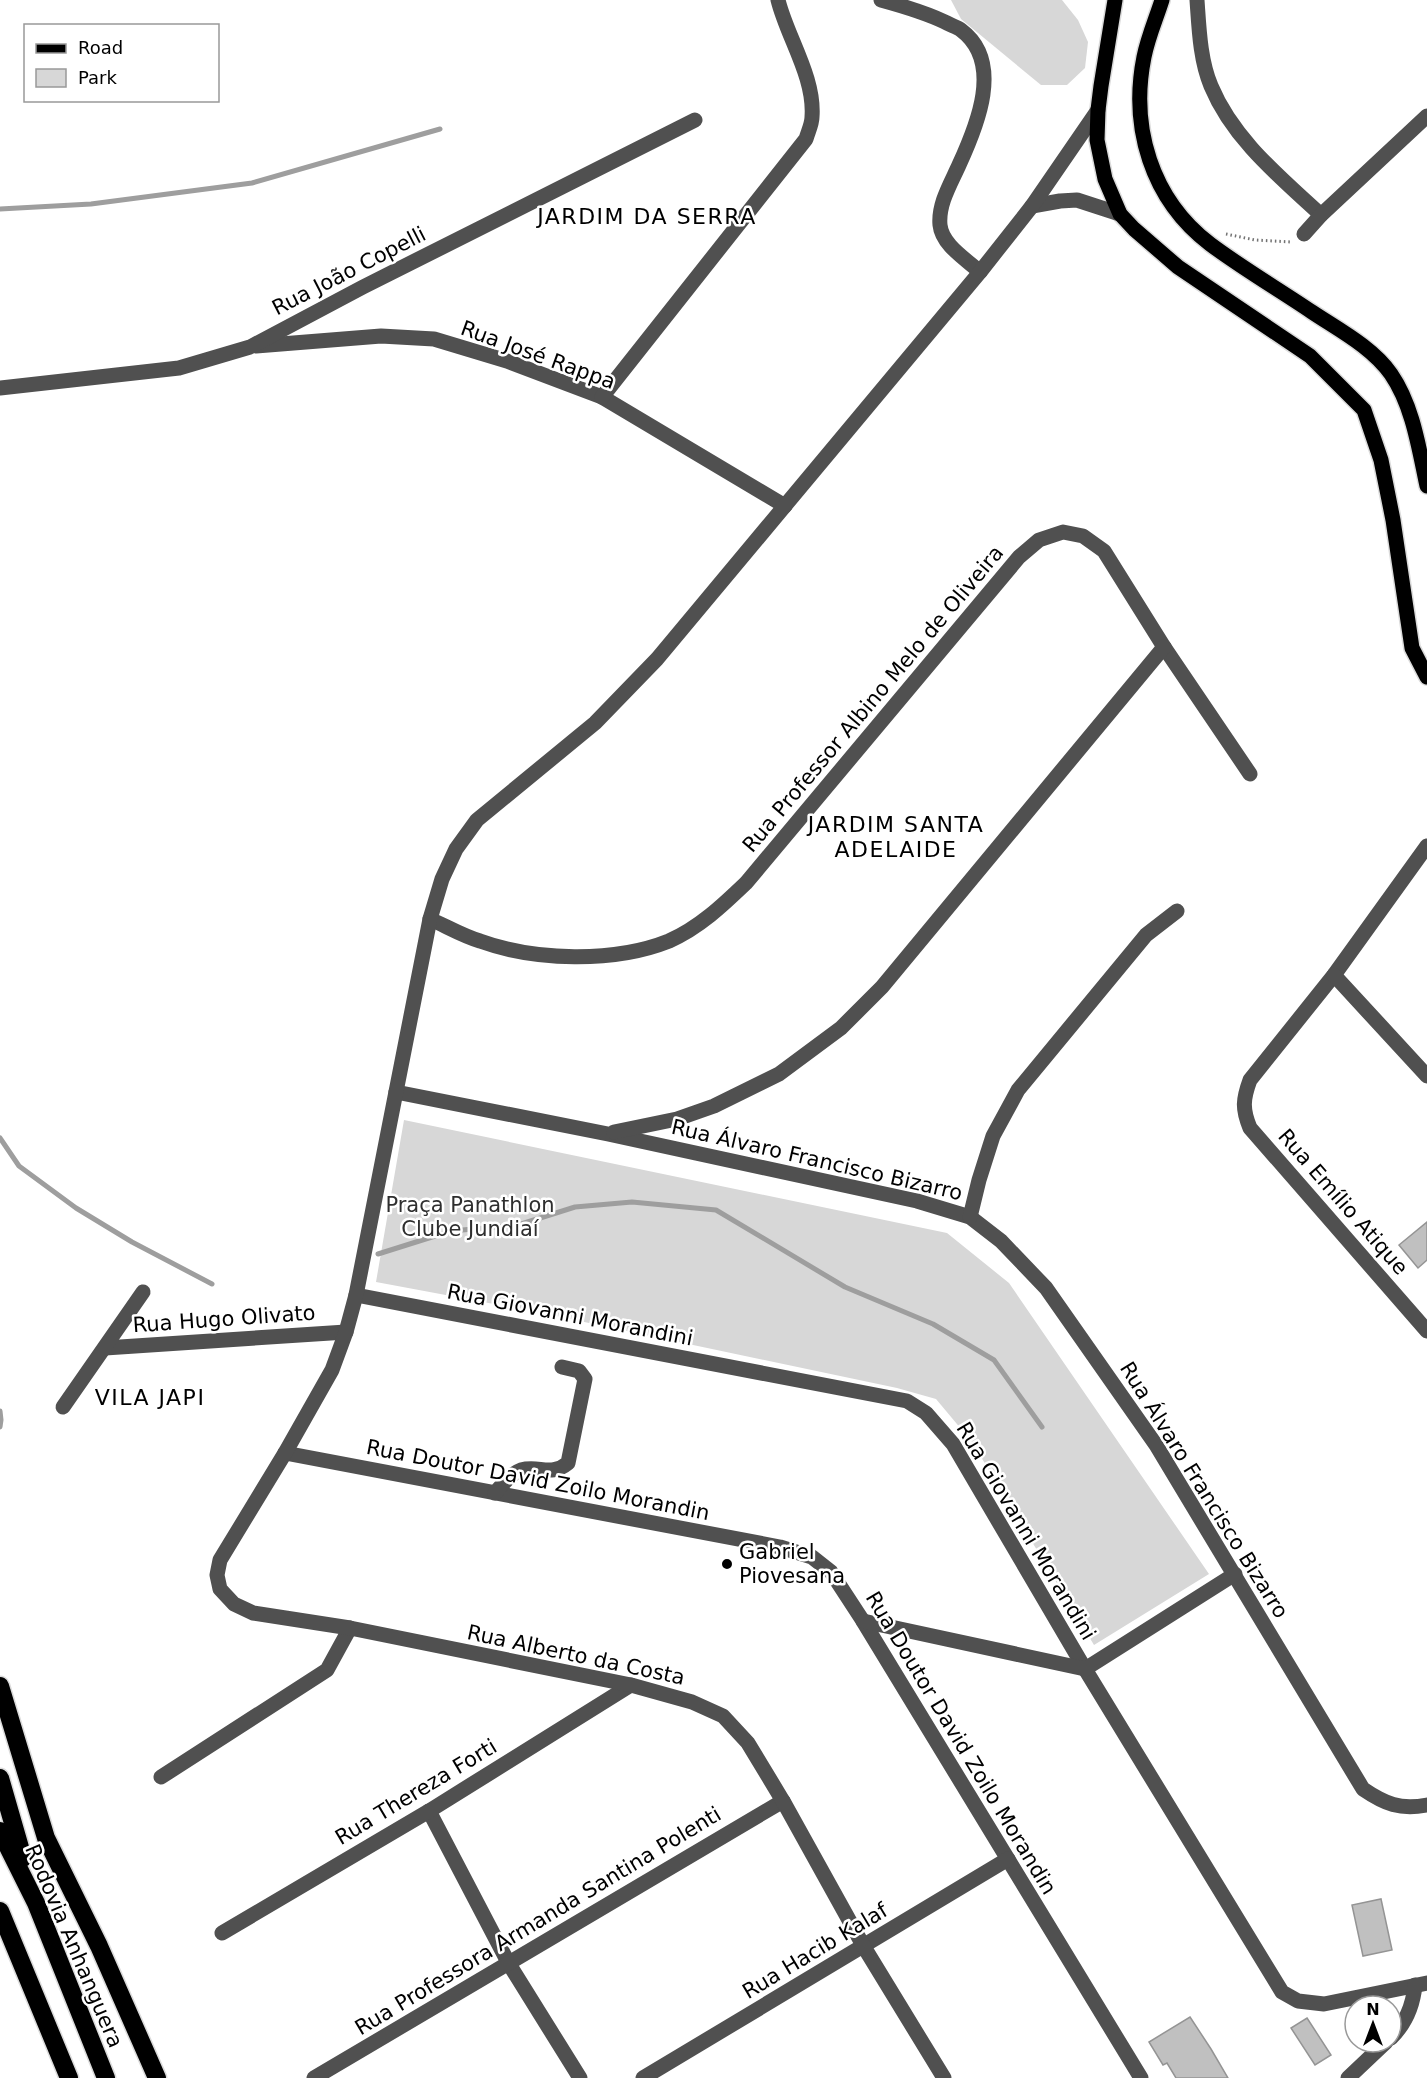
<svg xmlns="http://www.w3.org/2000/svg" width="1427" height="2078" viewBox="0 0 1427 2078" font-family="'DejaVu Sans',sans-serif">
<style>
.green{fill:#d7d7d7}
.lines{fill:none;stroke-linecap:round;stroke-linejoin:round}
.stream{stroke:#9e9e9e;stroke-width:5}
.building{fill:#c0c0c0;stroke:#949494;stroke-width:1.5}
.major-casing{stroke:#dbdbdb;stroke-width:18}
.highway-casing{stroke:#dbdbdb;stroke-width:21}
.path{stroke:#727272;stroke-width:3;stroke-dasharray:1.5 3;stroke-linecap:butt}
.minor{stroke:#505050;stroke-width:15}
.major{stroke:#000;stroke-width:15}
.highway{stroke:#000;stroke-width:18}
.poi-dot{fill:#000;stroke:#fff;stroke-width:2}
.labels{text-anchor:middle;stroke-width:5;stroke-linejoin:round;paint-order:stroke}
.street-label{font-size:21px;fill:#000;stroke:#fff}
.park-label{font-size:21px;fill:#2e2e2e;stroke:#fff}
.poi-label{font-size:21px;fill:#000;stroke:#fff;text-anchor:start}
.neighbourhood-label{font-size:22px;letter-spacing:1.5px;fill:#000;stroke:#fff}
</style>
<rect width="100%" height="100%" fill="#fff"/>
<g class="green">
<path d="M951 0H1062L1078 20 1088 42 1085 68 1067 85H1041L961 19Z"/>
<path d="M404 1120 947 1233 1009 1283 1209 1574 1094 1645 972 1442 936 1399 897 1388 537 1312 376 1282Z"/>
</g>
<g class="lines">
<g class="stream">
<path d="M0 209 91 204 252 183 440 129"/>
<path d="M0 1138 19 1166 76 1208 132 1242 212 1284"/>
<path d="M378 1254 451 1231 518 1225 575 1207 632 1202 716 1210 845 1287 933 1324 994 1360 1042 1427"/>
<path d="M0 1411 1 1420 0 1427"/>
</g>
</g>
<g class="building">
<path d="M1427 1222V1260L1418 1268 1399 1245Z"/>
<path d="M1381 1899 1392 1950 1363 1956 1352 1905Z"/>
<path d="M1190 2017 1211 2049 1228 2078H1176L1167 2063 1163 2065 1149 2042Z"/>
<path d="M1307 2018 1331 2055 1315 2065 1291 2028Z"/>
</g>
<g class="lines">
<defs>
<g id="major">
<path d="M1115 0 1101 86 1098 110 1097 140 1105 179 1120 214 1134 229 1178 267 1310 356 1364 410 1381 460 1393 520 1412 648 1427 677"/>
<path d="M1162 0C1156 19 1148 37 1144 57 1130 127 1151 199 1210 244 1242 268 1278 289 1312 312 1339 330 1372 347 1391 374 1413 406 1419 449 1427 486"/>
</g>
<g id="highway">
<path d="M0 1686 46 1838 99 1946 157 2078"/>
<path d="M0 1778 23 1858"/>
<path d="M0 1831 36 1903 106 2078"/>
<path d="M0 1911 69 2078"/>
</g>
</defs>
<use href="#major" class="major-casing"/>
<use href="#highway" class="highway-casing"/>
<path class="path" d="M1226 234 1255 240 1291 242"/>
<g class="minor">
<path d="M881 0C903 6 924 12 945 22 950 25 957 27 961 30 1004 62 977 126 959 165 951 183 938 204 940 225 942 245 966 259 980 272"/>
<path d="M1197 0C1199 28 1200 60 1211 86 1233 139 1280 177 1321 215"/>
<path d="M1032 206 1060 201 1077 200 1120 214"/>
<path d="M1304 234 1321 215 1427 116"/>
<path d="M256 346 381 336 434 339 507 361 602 397 785 506"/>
<path d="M0 388 179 368 250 347 363 287 695 120"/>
<path d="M602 397 806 139C808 132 812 124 812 117 815 77 787 37 778 0"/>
<path d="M1427 846 1334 975 1250 1080C1243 1099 1242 1109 1250 1128L1427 1331"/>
<path d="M430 919C446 926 463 936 480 941 535 961 614 963 669 941 699 928 723 905 746 883L1019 557 1039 540 1063 532 1083 536 1104 551 1164 647 1250 774"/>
<path d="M1334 975 1427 1076"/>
<path d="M396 1092 608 1134 917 1201 970 1217 1001 1241 1046 1288 1156 1445 1363 1789C1385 1804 1400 1810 1427 1805"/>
<path d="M614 1132 677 1119 714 1106 779 1074 841 1028 882 987 1164 647"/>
<path d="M970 1217 979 1180 993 1136 1018 1090 1146 935 1177 911"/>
<path d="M356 1295 907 1401 926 1413 953 1444 1085 1669 1282 1992 1298 2001 1324 2004 1427 1983"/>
<path d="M105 1348 346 1332"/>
<path d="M63 1407 143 1292"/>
<path d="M285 1453 780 1547 812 1557 831 1572 863 1621 1141 2078"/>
<path d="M495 1493C502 1485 510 1474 521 1470 539 1465 551 1477 568 1463L585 1379 579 1371 562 1367"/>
<path d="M863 1621 1085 1669 1235 1574"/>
<path d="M161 1777 327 1670 350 1628"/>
<path d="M429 1811 509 1964 580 2078"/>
<path d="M222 1933 429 1811 631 1685"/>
<path d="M1391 2038C1406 2023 1413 2006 1415 1985"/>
<path d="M314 2078 783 1801"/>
<path d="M643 2078 1008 1859"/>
<path d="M944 2078 864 1947 783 1801 748 1743 723 1716 692 1702 631 1685 350 1628 253 1613 234 1604 220 1589 217 1575 220 1560 285 1453 332 1370 346 1332 356 1295 430 919 442 879 456 849 477 820 595 723 657 659 980 272 1032 206 1098 110"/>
<path d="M1348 2078 1386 2042"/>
</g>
<use href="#major" class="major"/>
<use href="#highway" class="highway"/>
</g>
<circle class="poi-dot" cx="727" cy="1564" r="6"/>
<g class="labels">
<g class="street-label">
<text transform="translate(349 271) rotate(-27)" y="7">Rua João Copelli</text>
<text transform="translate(538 355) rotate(20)" y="7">Rua José Rappa</text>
<text transform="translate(873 699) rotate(-50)" y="7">Rua Professor Albino Melo de Oliveira</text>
<text transform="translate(817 1160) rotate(13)" y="7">Rua Álvaro Francisco Bizarro</text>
<text transform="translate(1343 1202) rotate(49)" y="7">Rua Emílio Atique</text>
<text transform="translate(570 1315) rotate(11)" y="7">Rua Giovanni Morandini</text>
<text transform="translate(224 1319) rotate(-4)" y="7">Rua Hugo Olivato</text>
<text transform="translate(538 1480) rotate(11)" y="7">Rua Doutor David Zoilo Morandin</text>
<text transform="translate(1204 1490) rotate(58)" y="7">Rua Álvaro Francisco Bizarro</text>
<text transform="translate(1026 1531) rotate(59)" y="7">Rua Giovanni Morandini</text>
<text transform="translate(576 1655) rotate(12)" y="7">Rua Alberto da Costa</text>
<text transform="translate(961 1743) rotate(59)" y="7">Rua Doutor David Zoilo Morandin</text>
<text transform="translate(416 1792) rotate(-31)" y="7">Rua Thereza Forti</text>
<text transform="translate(538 1921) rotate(-31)" y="7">Rua Professora Armanda Santina Polenti</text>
<text transform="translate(74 1946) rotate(67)" y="7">Rodovia Anhanguera</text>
<text transform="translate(815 1951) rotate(-31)" y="7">Rua Hacib Kalaf</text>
</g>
<g class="park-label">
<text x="470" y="1212">Praça Panathlon<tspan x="470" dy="24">Clube Jundiaí</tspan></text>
</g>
<g class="poi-label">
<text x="739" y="1559">Gabriel<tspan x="739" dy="24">Piovesana</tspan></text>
</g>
<g class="neighbourhood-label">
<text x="647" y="224">JARDIM DA SERRA</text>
<text x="896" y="832">JARDIM SANTA<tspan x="896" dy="25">ADELAIDE</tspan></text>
<text x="150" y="1405">VILA JAPI</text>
</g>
</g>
<rect x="24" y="24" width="195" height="78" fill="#ffffff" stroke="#999999" stroke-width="1.5"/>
<rect x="36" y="44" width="30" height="9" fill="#000000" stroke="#999999" stroke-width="1.5"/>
<text x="78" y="54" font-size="18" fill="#000000">Road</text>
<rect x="36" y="69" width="30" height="18" fill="#d7d7d7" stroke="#999999" stroke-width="1.5"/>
<text x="78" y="84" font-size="18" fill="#000000">Park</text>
<g transform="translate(1373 2024)"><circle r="28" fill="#ffffff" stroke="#999999" stroke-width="1.5"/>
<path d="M0-4.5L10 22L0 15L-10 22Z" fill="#000000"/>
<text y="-9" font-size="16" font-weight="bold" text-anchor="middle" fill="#000000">N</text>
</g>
</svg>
